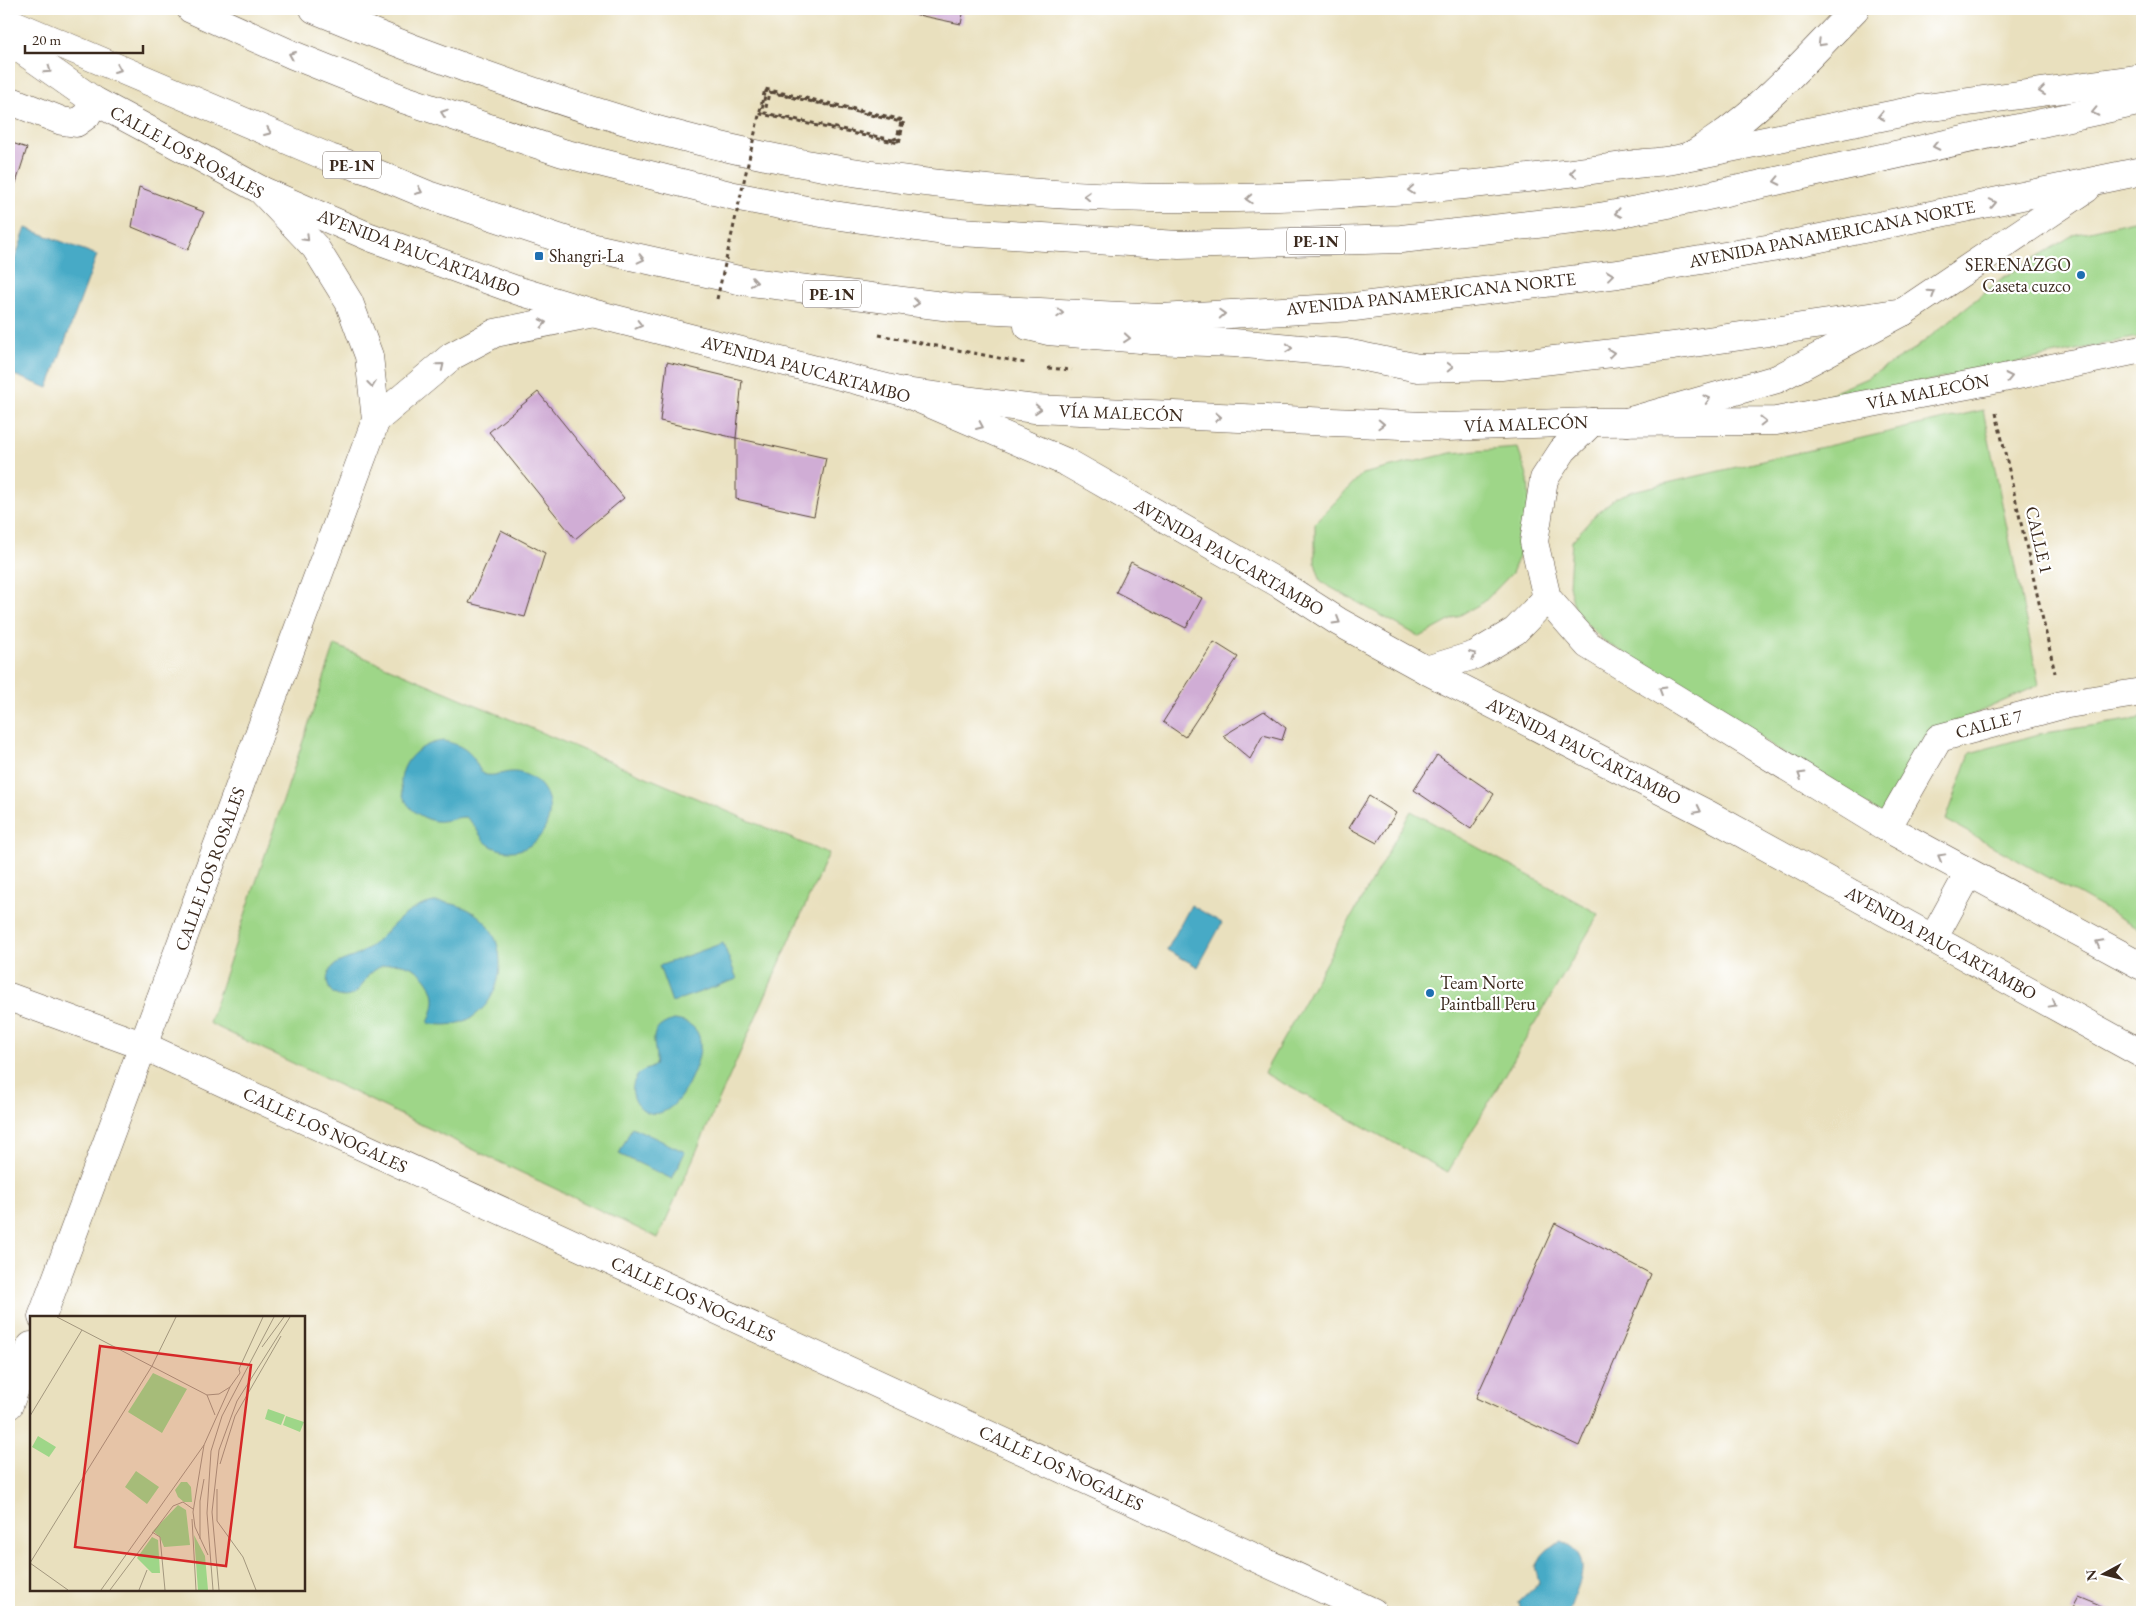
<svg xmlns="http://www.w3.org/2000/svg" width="2151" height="1621" viewBox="0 0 2151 1621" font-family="'EB Garamond',serif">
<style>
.green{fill:#9ed688;stroke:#6c8053}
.water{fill:#46aac6;stroke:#406a72}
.building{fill:#d0add5}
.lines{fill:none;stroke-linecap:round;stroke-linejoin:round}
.minor-casing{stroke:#554536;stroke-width:29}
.major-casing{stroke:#554536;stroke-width:29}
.highway-casing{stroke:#554536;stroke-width:29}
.path{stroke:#554536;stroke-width:3;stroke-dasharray:4 4;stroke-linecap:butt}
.minor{stroke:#fff;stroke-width:28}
.major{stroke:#fff;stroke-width:28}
.highway{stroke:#fff;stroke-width:28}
.path-bridge{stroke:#554536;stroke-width:3;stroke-dasharray:4 4;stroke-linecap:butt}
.oneway{stroke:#a79f9a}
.poi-dot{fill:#1f6fb2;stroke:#fff;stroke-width:2}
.labels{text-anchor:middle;stroke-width:4.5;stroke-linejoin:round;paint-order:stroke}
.shield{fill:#fff;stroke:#766a62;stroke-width:1}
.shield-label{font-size:16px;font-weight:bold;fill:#3b2a1e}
.street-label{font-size:18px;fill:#3b2a1e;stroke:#fff}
.poi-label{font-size:18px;fill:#3b2a1e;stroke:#fff;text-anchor:start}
.inset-road{fill:none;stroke:#a3977e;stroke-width:1}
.view{fill:#d62828;fill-opacity:0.15;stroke:#d62828;stroke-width:2.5}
.inset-edge{fill:none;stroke:#3b2a1e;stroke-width:2.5}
</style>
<rect width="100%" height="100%" fill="#fff"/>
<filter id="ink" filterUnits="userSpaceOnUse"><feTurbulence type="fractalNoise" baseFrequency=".02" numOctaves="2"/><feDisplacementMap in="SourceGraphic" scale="10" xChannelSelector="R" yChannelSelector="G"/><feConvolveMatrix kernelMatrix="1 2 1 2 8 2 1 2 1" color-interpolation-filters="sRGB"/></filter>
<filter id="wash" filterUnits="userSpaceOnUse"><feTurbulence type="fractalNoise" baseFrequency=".0096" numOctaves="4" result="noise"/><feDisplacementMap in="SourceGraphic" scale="20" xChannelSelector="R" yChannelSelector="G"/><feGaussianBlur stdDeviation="1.12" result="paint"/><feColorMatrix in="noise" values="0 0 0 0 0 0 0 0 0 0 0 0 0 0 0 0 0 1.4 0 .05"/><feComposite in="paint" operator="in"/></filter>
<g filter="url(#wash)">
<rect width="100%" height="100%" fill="#e9e0be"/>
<g class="green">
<path d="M2142 219V336L1796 409 1867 378 1916 348 2001 279 2073 235Z"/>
<path d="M1983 410 2039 685 1935 732 1884 816 1603 640 1579 616 1573 603 1569 585 1572 541 1596 514 1615 498 1633 491Z"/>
<path d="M1518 448 1528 479 1531 527 1512 573 1484 602 1420 637 1321 582 1315 563V523L1362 474 1451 453Z"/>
<path d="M335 645 828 854 658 1238 209 1023Z"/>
<path d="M2142 718V930L1946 820 1970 753 2039 734Z"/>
<path d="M1411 811 1599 914 1448 1172 1264 1073Z"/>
</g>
<g class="water">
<path d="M26 228 97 255 48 388 9 373V275Z"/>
<path d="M443 741C455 743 467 748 474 759 478 766 479 771 486 775 499 777 509 768 524 774 574 793 543 869 493 847 479 841 478 825 465 817 453 817 443 824 431 820 385 806 394 747 443 741Z"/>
<path d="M434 902C533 903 512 1043 428 1023 433 1011 437 999 431 987 420 964 391 955 371 973 364 979 362 989 354 994 349 997 342 998 336 995 326 990 325 977 331 969 337 960 352 959 361 953 390 935 398 909 434 902Z"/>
<path d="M1191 905 1222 923 1198 967 1167 950Z"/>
<path d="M723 943 737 979 672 1002 659 966Z"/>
<path d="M673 1020C686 1021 698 1026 700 1041 701 1054 696 1067 691 1078 660 1148 616 1097 639 1074 643 1069 650 1070 655 1065 660 1047 641 1031 673 1020Z"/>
<path d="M632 1127 685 1152 672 1179 619 1154Z"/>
<path d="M1562 1542C1598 1558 1576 1586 1569 1612H1521L1519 1602 1539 1583 1535 1567C1542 1553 1548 1547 1562 1542Z"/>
</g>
<g id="blocks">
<g class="building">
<path d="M889 9H964L961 24Z"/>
<path d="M9 142 27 148 9 205Z"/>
<path d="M139 187 204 212 188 250 132 227Z"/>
<path d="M667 362 742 380 736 438 660 421Z"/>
<path d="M538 392 624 498 575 539 489 432Z"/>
<path d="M736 438 826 458 814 516 736 499Z"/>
<path d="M501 530 545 553 525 617 469 603Z"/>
<path d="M1131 562 1202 598 1186 628 1116 592Z"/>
<path d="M1214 642 1238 657 1185 737 1163 722Z"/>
<path d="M1264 711 1286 728 1282 740 1263 735 1250 759 1223 736Z"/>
<path d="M1437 755 1494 794 1471 829 1414 790Z"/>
<path d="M1369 796 1396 813 1377 843 1349 828Z"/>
<path d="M1555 1223 1651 1274 1579 1446 1476 1398Z"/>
<path d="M2078 1597 2115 1612H2070Z"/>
</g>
</g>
</g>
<g filter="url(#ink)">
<use href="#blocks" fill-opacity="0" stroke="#554536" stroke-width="1"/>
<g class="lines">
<defs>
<g id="minor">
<path d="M9 100 62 121 76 123 87 115 93 100 261 190 315 247 349 302 369 356 376 420 42 1317"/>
<path d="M261 190 370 237 519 291 592 313 903 392 1035 409 1447 427 1592 422 1776 421 1989 381 2142 349"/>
<path d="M376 420 452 356 495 333 589 314"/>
<path d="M1887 828 1939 738 2062 705 2142 692"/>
<path d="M9 997 144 1046 1373 1612"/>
<path d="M9 1405 31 1346"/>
</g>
<g id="major">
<path d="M314 9C417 52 523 90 629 122 899 201 1186 212 1464 185 1521 179 1578 173 1635 164 1652 162 1675 162 1691 155 1698 152 1705 146 1712 142 1766 106 1810 55 1855 9"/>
<path d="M903 392 1068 463 1280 584 1339 622 1426 670 1709 815 2142 1054"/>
<path d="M1592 422 1563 450 1544 479 1534 542 1547 598 1588 645 1887 828 2142 966"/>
<path d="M1426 670 1475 655 1515 631 1547 598"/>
<path d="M1933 939 1969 873"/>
</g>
<g id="highway">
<path d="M191 9 293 55 403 99 563 153 734 196 827 214 943 231 1179 245 1401 239 1600 217 1689 200 2142 101"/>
<path d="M9 22 330 158 373 172 428 195 577 244 743 281 959 308 1161 318 1354 307 1618 274 1772 248 2142 171"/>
<path d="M9 41 93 100"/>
<path d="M1691 156 1925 108 2142 78"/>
<path d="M1028 326 1048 331 1152 340 1234 343 1346 353 1418 368 1501 366 1673 346 1903 312"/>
<path d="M1627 422 1777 379 1903 312 2086 189"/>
</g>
</defs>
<use href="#minor" class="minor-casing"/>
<use href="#major" class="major-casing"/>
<use href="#highway" class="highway-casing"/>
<g class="path">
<path d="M769 92 901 122 897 138 888 141"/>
<path d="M879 335 1025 363"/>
<path d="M1048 368 1072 370"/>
<path d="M1996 413 2055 673"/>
</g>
<use href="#minor" class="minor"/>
<use href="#major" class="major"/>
<use href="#highway" class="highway"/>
<path class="path-bridge" d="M717 299 765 89 904 120 899 143 761 114 766 91 903 121 898 141 765 113 769 92"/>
</g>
<defs><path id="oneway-chevron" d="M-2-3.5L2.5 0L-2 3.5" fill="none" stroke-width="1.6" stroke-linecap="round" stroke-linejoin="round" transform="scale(1.25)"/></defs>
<g class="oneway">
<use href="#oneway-chevron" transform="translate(1821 43) rotate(135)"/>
<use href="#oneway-chevron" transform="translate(292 55) rotate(-157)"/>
<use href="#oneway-chevron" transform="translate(118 69) rotate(23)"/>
<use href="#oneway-chevron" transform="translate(48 70) rotate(35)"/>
<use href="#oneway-chevron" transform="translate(2042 91) rotate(173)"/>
<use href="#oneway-chevron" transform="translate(2095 112) rotate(168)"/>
<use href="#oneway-chevron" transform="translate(444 113) rotate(-161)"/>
<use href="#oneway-chevron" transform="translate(1881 116) rotate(169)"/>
<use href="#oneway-chevron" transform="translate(268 132) rotate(23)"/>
<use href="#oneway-chevron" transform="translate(1936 146) rotate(168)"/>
<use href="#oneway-chevron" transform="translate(1573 173) rotate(173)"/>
<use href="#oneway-chevron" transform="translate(1777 181) rotate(168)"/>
<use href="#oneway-chevron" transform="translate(1411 190) rotate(176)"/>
<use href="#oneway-chevron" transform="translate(419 191) rotate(23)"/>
<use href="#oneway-chevron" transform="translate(1087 196) rotate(-177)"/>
<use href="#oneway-chevron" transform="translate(1249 199) rotate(177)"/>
<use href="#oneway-chevron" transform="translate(1993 203) rotate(-11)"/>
<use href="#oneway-chevron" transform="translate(1618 213) rotate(169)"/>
<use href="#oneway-chevron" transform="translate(306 238) rotate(46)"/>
<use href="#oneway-chevron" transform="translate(641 259) rotate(13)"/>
<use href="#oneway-chevron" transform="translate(1610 275) rotate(-7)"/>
<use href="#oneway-chevron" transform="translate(754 282) rotate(8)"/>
<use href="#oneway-chevron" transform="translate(1932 293) rotate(-33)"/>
<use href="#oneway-chevron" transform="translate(916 303) rotate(7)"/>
<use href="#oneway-chevron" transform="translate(1060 313) rotate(3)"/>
<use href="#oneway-chevron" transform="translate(1222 314) rotate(-3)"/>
<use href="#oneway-chevron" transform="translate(543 323) rotate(-12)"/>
<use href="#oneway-chevron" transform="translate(639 325) rotate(14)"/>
<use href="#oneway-chevron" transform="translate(1127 338) rotate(5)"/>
<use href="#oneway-chevron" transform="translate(1289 348) rotate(5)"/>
<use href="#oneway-chevron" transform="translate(1611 353) rotate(-7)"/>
<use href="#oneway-chevron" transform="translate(441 366) rotate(-39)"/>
<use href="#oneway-chevron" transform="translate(1450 367) rotate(-2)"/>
<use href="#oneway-chevron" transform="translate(2009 377) rotate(-12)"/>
<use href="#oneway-chevron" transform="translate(372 384) rotate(83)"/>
<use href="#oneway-chevron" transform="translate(1707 399) rotate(-16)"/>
<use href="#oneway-chevron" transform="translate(1038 409) rotate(4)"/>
<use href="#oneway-chevron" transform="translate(1218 417) rotate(2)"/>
<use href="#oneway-chevron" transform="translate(1763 421) rotate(-1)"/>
<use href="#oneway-chevron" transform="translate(1381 424) rotate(2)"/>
<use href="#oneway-chevron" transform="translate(980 426) rotate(24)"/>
<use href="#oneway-chevron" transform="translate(1337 621) rotate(31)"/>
<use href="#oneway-chevron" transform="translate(1473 655) rotate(-22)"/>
<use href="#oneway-chevron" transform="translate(1662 690) rotate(-149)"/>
<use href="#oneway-chevron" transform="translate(1801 775) rotate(-149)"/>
<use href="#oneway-chevron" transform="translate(1698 810) rotate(27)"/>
<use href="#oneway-chevron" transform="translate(1941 857) rotate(-151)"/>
<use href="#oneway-chevron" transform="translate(2099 943) rotate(-152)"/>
<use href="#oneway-chevron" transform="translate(2053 1004) rotate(29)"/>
</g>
</g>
<g class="poi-dot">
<rect x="534" y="251" width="10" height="10" rx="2.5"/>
<circle cx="2081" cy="275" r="5"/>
<circle cx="1430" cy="993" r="5"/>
</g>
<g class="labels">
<g class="shield">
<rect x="323" y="151.5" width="58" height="27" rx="4"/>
<rect x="1287" y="227.5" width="58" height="27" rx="4"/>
<rect x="803" y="280.5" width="58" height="27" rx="4"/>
</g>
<g class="shield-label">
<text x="352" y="171">PE-1N</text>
<text x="1316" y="247">PE-1N</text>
<text x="832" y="300">PE-1N</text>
</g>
<g class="street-label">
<text transform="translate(187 152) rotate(29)" y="6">CALLE LOS ROSALES</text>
<text transform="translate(1832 234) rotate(-11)" y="6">AVENIDA PANAMERICANA NORTE</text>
<text transform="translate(419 253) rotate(21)" y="6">AVENIDA PAUCARTAMBO</text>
<text transform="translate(1431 294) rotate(-6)" y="6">AVENIDA PANAMERICANA NORTE</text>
<text transform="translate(806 369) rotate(15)" y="6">AVENIDA PAUCARTAMBO</text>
<text transform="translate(1928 392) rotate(-11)" y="6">VÍA MALECÓN</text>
<text transform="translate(1121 413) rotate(2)" y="6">VÍA MALECÓN</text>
<text transform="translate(1526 424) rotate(-2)" y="6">VÍA MALECÓN</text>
<text transform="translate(2039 540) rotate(77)" y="6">CALLE 1</text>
<text transform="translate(1229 557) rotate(30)" y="6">AVENIDA PAUCARTAMBO</text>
<text transform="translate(1989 724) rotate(-15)" y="6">CALLE 7</text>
<text transform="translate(1584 751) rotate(27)" y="6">AVENIDA PAUCARTAMBO</text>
<text transform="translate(210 869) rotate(-70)" y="6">CALLE LOS ROSALES</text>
<text transform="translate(1941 943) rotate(29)" y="6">AVENIDA PAUCARTAMBO</text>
<text transform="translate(325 1130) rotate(25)" y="6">CALLE LOS NOGALES</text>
<text transform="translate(693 1299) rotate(25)" y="6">CALLE LOS NOGALES</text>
<text transform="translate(1061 1468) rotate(25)" y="6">CALLE LOS NOGALES</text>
</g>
<g class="poi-label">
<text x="549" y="262">Shangri-La</text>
<text x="2071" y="271" text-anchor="end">SERENAZGO<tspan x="2071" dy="21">Caseta cuzco</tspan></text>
<text x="1440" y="989">Team Norte<tspan x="1440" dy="21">Paintball Peru</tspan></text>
</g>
</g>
<g transform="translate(30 1316)">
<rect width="275" height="275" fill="#e9e0be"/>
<path d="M123 57 157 73 132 117 98 96ZM238 93 255 99 251 109 235 103ZM256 100 274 106 270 116 253 109ZM8 120 26 131 19 141 2 131ZM106 155 129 171 117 188 95 171ZM151 166H157L161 171 162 186H154L148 181 145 174ZM148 189 156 194 160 229 134 231 130 221 123 215ZM164 219 175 240 178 274H168ZM122 221 128 224 130 257H122L107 242Z" fill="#9ed688"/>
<path class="inset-road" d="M27 1 177 79 185 99M232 31 254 1M177 79 189 78 200 71 210 57 209 53 233 1M0 100 52 14M190 148 205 100 251 20M187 173V205L213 241 226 274M163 196 174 129 200 71M163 196 165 211 178 239M162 203 166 274M122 216 130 221 135 274M170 223V185L174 163M0 247 122 50 146 1M0 247 38 274M71 274 174 129M80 274 143 190 153 186 163 193M109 274 117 254M183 274 177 197 181 135 192 100 244 1M189 274 182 196 189 134 207 85 260 1"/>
<path class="view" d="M70 30 221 49 196 250 45 231Z"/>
<rect width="275" height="275" class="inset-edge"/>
</g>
<rect width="2151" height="1621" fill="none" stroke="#fff" stroke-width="30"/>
<g transform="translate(2104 1574) rotate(263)" stroke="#ffffff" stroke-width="4" paint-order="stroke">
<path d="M0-4L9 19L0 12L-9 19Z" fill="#3b2a1e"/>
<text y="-8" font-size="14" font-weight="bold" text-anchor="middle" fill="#3b2a1e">N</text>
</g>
<path d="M25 45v8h118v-8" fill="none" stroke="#3b2a1e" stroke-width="2.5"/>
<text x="32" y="45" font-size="15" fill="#3b2a1e" stroke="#ffffff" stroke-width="4" paint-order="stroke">20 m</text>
</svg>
